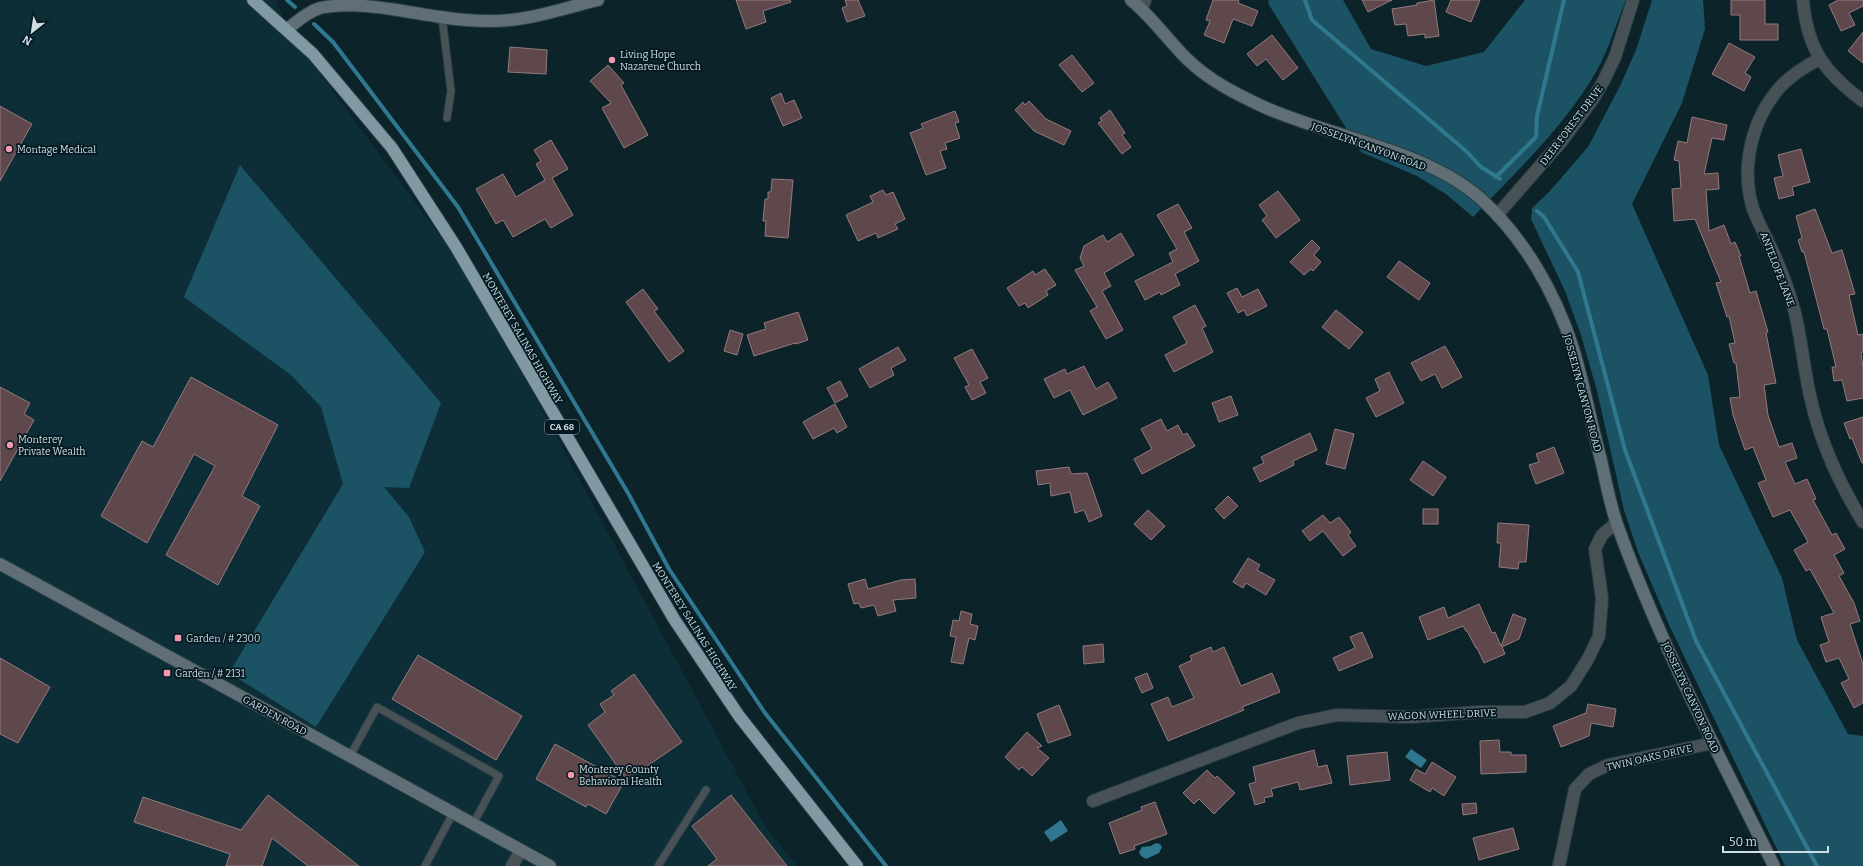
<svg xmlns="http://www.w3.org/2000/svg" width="1863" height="866" viewBox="0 0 1863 866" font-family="Bitter,serif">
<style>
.built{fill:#0d2e37}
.forest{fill:#1b5365}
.water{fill:#2f788f}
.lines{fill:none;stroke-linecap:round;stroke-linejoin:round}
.stream{stroke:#2f788f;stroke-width:4}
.building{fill:#5f484c;stroke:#937a7e}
.lane-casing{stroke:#273d44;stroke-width:9}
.street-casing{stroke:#273d44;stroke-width:14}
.secondary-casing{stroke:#273d44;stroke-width:14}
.highway-casing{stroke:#273d44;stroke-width:14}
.lane{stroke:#485256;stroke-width:7}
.street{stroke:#485256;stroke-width:12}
.secondary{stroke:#5f6f75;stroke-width:12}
.highway{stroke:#8099a3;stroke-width:12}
.poi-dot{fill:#f29aac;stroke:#041921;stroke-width:1.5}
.labels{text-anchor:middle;stroke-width:3.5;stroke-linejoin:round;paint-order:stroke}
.shield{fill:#041921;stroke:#92a2a8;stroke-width:1}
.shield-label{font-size:9px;font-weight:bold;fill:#cfdde2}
.poi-label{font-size:10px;fill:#cfdde2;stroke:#041921;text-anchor:start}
.street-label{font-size:10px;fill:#cfdde2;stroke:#041921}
</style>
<rect width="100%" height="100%" fill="#0c232a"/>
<path class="built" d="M0 0H276L287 29 472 279 765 826 797 866H0Z"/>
<g class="forest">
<path d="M1268 0H1343L1371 49 1426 66 1484 52 1525 0H1626C1616 23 1609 49 1597 70 1567 124 1515 173 1473 217L1446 194 1417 176 1361 152 1269 5Z"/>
<path d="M1652 0H1703L1705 29 1682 103 1632 204 1708 375 1719 445 1782 578 1797 640 1848 734 1863 736V866H1785L1670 627 1638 552 1624 510 1597 391 1581 335 1565 291 1531 219 1532 208 1549 192 1588 147 1620 86 1636 50Z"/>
<path d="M240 165 441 403 409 488 384 487 409 517 425 552 316 727 229 673 343 484 321 407 291 375 184 297Z"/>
</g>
<g class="water">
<path d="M1411 749 1427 760 1421 768 1405 757Z"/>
<path d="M1061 820 1068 831 1051 842 1044 832Z"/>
<path d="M1156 843 1160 844 1162 847 1159 853 1146 859 1141 856 1139 852 1142 847 1151 846Z"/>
</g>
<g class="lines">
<g class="stream">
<path d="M287 0 295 7"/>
<path d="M1305 0 1312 20 1466 151 1481 167 1500 179"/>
<path d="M314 24 333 42 458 207 628 493 669 569 765 713 886 866"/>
<path d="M1496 177 1536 137 1537 116 1564 0"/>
<path d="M1537 211 1544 217 1578 272 1625 450 1696 641 1817 866"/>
</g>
</g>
<g class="building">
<path d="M736 0H790L791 2 763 11 766 22 746 29Z"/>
<path d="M845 0H858L865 16 847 22 842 8 847 6Z"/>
<path d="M1213 0H1239L1238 3 1258 11 1252 26 1233 19 1224 43 1204 35 1210 21 1206 20Z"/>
<path d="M1362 0H1392L1368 12Z"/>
<path d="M1434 0 1439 36 1425 38V34L1408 36 1406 24 1395 25 1392 9 1417 5V3Z"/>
<path d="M1451 0H1480L1471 22 1446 12Z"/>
<path d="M1731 0H1765V24H1778V40H1740V15H1731Z"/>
<path d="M1838 0H1863V6L1849 13 1855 25 1841 31 1829 5Z"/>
<path d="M1863 32V63L1848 51Z"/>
<path d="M1272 35 1298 68 1283 80 1266 59 1257 66 1247 54Z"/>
<path d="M1729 43 1755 57 1745 73 1751 77 1744 91 1712 74Z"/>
<path d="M510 47 547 50 546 74 508 72Z"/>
<path d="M1072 55 1094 83 1082 92 1059 65Z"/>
<path d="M608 65 624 83 621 85 648 135 624 148 602 108 611 103 590 81Z"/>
<path d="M781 93 785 104 794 100 802 118 783 126 771 98Z"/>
<path d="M1029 101 1046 119 1071 131 1064 145 1034 131 1015 110 1023 102 1025 105Z"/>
<path d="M0 106 32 124 0 181Z"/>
<path d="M1110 110 1125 133 1122 135 1131 147 1122 154 1098 123 1102 121 1100 118Z"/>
<path d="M955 111 959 122 955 123 960 138 945 143 947 149 940 151 946 168 926 175 910 133 923 128 921 124Z"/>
<path d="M1692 117 1727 125 1724 140 1712 138 1704 174 1718 173 1719 189 1706 190 1709 231 1724 225 1731 244 1735 242 1741 256H1739L1750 293 1756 291 1768 332 1766 333 1776 383 1764 385 1768 415 1779 447 1792 443 1797 458 1785 462 1795 484 1807 479 1816 499 1813 500 1832 535 1836 533 1845 549 1834 555 1844 573 1839 576 1854 603 1860 621 1850 624 1863 664V703L1854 708 1841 683 1849 679 1839 658 1826 662 1820 645 1829 642 1821 617 1834 613 1810 569 1806 571 1794 550 1808 542 1790 510 1773 517 1758 483 1766 480 1753 447 1745 450 1733 415 1730 398 1740 397 1736 363H1734L1729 344 1735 343 1729 316 1727 317 1716 283 1721 282 1695 219 1674 221 1672 189 1681 188 1679 161 1674 160 1678 141 1687 143Z"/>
<path d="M551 140 568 169 552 178 573 215 551 228 545 219 513 237 503 220 496 224 476 189 503 174 516 197 545 180 536 164 541 161 534 150Z"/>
<path d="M1801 149 1810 182 1792 187 1794 195 1779 199 1774 178 1783 176 1778 155Z"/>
<path d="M772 179 793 180 788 238 765 236 766 221H763L765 199H768V192H771Z"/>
<path d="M883 190 886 195 893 192 905 219 895 224 898 229 878 238 876 233 858 241 846 215 873 202 870 196Z"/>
<path d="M1278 191 1300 220 1276 238 1262 220 1267 216 1259 205Z"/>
<path d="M1178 204 1192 228 1184 232 1199 261 1175 274 1180 285 1161 295 1160 292 1145 300 1135 281 1173 262 1169 253 1177 249 1157 215Z"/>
<path d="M1815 209 1832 253 1842 250 1855 294 1849 295 1858 335 1863 334V352L1861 353 1863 368V398L1847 401 1842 380 1834 381 1832 367H1836L1827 329H1824L1804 252H1802L1798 240 1802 238 1796 216Z"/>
<path d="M1121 233 1134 255 1104 273 1111 286 1102 291 1123 330 1106 339 1090 311 1097 307 1075 270 1084 266 1080 258 1084 246 1103 235 1107 242Z"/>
<path d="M1312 240 1320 248 1314 255 1321 262 1313 271 1311 269 1304 275 1290 262Z"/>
<path d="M1399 261 1430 283 1419 300 1387 277Z"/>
<path d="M1045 269 1056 285 1046 291 1048 295 1028 308 1025 303 1019 306 1007 288 1033 271 1035 275Z"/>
<path d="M1237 288 1242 297 1258 289 1267 306 1247 316 1244 310 1238 313 1227 293Z"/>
<path d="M643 289 658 309 654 311 684 351 669 362 626 302Z"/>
<path d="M1195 305 1206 326 1202 328 1213 352 1174 372 1165 355 1187 343 1173 317Z"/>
<path d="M1336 310 1363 332 1349 349 1322 327Z"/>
<path d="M798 312 808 340 796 344 795 343 754 356 747 335 766 329 764 323Z"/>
<path d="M730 330 743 334 737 355 724 351Z"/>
<path d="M1445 346 1462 377 1442 388 1435 374 1421 381 1411 363Z"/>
<path d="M898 347 906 360 891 368 894 375 870 388 859 369Z"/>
<path d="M972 349 988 378 980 382 986 393 972 400 965 387 969 385 954 358Z"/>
<path d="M1084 366 1096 389 1108 382 1117 398 1083 415 1070 390 1054 398 1044 379 1065 369 1067 374Z"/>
<path d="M1389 372 1404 403 1376 417 1366 398 1380 391 1375 379Z"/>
<path d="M191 377 278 425 242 496 260 506 218 585 166 555 215 466 194 454 147 543 101 516 142 441 153 447Z"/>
<path d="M840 381 848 396 835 403 827 388Z"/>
<path d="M0 387 30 403 24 414 34 420 0 481Z"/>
<path d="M1231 396 1238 415 1219 422 1212 403Z"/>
<path d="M835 404 847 427 837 433 834 428 813 439 803 422Z"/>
<path d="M1863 417V463H1862L1852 438 1850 439 1844 423Z"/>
<path d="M1161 419 1167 431 1178 425 1183 435 1187 433 1195 446 1142 474 1134 459 1152 449 1141 429Z"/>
<path d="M1335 429 1354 434 1345 469 1326 464Z"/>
<path d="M1310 433 1317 450 1293 461 1294 465 1260 482 1253 468 1264 463 1261 457Z"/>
<path d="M1554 447 1564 473 1536 484 1529 465 1539 462 1536 454Z"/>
<path d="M1423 461 1446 477 1433 496 1410 480Z"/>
<path d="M1069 467 1071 474 1087 473 1102 516 1089 522 1084 510 1075 513 1070 492 1051 496 1050 483 1038 485 1036 471Z"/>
<path d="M1228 496 1238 506 1224 519 1215 509Z"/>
<rect x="1423" y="509" width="15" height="15"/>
<path d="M1148 510 1165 526 1151 540 1134 524Z"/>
<path d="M1323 515 1330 523 1339 517 1351 532 1348 535 1356 546 1343 556 1323 531 1310 541 1302 531Z"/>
<path d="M1498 523 1529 525 1526 562H1519L1518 569 1499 567 1501 543H1497Z"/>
<path d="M1248 558 1260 565 1257 570 1275 580 1266 595 1246 583 1243 588 1233 582Z"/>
<path d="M865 579 868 589 901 580 915 579 916 598 893 600 896 611 878 616 874 605 861 608 859 603 854 604 848 584Z"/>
<path d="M1479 604 1492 633 1495 632 1501 646 1513 614 1526 619 1519 639 1502 647 1505 654 1484 663 1477 648H1476L1467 631H1466L1463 626 1428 640 1419 617 1444 607 1448 618Z"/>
<path d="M961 611 972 614 970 624 978 626 975 640 969 638 963 664 951 662 956 637 950 636 953 620 959 621Z"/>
<path d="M1362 632 1373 657 1339 671 1333 658 1355 648 1350 637Z"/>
<path d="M1103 644 1104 662 1084 664 1083 646Z"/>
<path d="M1211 647 1213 652 1224 647 1241 686 1272 673 1280 692 1242 707 1244 710 1168 741 1151 704 1168 697 1172 707 1194 698 1179 666 1192 660 1190 656Z"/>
<path d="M418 655 522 716 496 760 392 699Z"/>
<path d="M0 658 50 687 18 743 0 734Z"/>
<path d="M1147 673 1153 688 1142 693 1135 678Z"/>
<path d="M634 674 682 742 627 780 588 725 605 712 600 704 614 695 611 691Z"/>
<path d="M1588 704 1616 709 1613 727 1591 723 1589 736 1561 747 1553 726 1586 713Z"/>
<path d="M1059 705 1071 735 1048 743 1037 714Z"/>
<path d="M1027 732 1042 746 1037 748 1049 758 1032 776 1022 767 1019 770 1005 757Z"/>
<path d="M1499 740 1500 752H1511V755H1526V772L1481 774 1480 741Z"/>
<path d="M555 744 624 782 606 814 588 804 586 807 536 779Z"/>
<path d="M1314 750 1318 767 1327 765 1332 783 1300 790 1298 782 1271 789 1273 796 1264 798 1265 802 1255 805 1249 784 1256 782 1253 767Z"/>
<path d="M1387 752 1390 780 1350 785 1347 756Z"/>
<path d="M1432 762 1456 777 1444 796 1432 788 1430 792 1410 780 1416 769 1425 774Z"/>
<path d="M1207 770 1215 778 1217 776 1235 793 1214 814 1199 799 1194 804 1183 793Z"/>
<path d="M268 795 359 866H308L272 838 262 866H226L230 854 134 822 143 797 241 830Z"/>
<path d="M731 795 787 866H708L717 859 692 826Z"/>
<path d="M1155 802 1167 834 1134 846 1135 849 1120 854 1109 823 1142 810 1141 807Z"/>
<path d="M1476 803 1477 813 1463 815 1462 804Z"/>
<path d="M1513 828 1519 849 1479 860 1473 838Z"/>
</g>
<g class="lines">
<defs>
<g id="lane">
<path d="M442 17 451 91 447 118"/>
<path d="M350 756 377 707 499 776 473 824"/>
<path d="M425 866 453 813"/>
<path d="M658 866 706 790"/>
</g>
<g id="street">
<path d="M1803 0C1807 49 1825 73 1863 101"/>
<path d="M1142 9 1145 0"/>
<path d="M1819 59C1806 66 1793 74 1782 85 1752 117 1740 167 1753 209 1758 222 1765 235 1771 248 1781 269 1789 291 1795 313 1802 342 1804 371 1811 400 1821 444 1839 483 1863 522"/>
<path d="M1497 215 1561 142 1593 99 1603 82 1615 57 1633 0"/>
<path d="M1093 801 1298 723 1337 715 1410 717 1479 712H1525L1550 703 1571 686 1588 659 1599 636 1602 598 1595 549 1602 535 1616 523"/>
<path d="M512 866 521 850"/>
<path d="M1559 866 1575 789 1589 774 1608 765 1713 743"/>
</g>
<g id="secondary">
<path d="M1131 0C1152 17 1167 39 1186 58 1208 80 1236 94 1264 107 1330 137 1426 150 1480 198 1524 238 1555 292 1573 348 1584 384 1591 423 1601 460 1606 482 1610 505 1618 527 1660 644 1719 755 1774 866"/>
<path d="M287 29C298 21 307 12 320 8 357 0 404 12 441 17 458 20 476 21 493 21 528 21 564 8 598 0"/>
<path d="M0 564 550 866"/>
</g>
<path id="highway" d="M253 0 313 54 392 148 456 247 674 619 739 716 857 866"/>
</defs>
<use href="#lane" class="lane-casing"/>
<use href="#street" class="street-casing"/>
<use href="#secondary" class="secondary-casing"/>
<use href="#highway" class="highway-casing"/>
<use href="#lane" class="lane"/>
<use href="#street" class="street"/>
<use href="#secondary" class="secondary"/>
<use href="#highway" class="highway"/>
</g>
<g class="poi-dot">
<circle cx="612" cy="60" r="4"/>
<circle cx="9" cy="149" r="4"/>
<circle cx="10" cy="445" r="4"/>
<rect x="174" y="634" width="8" height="8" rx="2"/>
<rect x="163" y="669" width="8" height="8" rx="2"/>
<circle cx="571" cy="775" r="4"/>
</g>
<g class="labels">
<rect class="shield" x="545" y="420" width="34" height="14" rx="3"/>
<g class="shield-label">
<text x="562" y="430">CA 68</text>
</g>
<g class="poi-label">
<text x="620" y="58">Living Hope<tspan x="620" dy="12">Nazarene Church</tspan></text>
<text x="17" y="153">Montage Medical</text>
<text x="18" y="443">Monterey<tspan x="18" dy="12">Private Wealth</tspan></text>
<text x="186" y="642">Garden / # 2300</text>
<text x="175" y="677">Garden / # 2131</text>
<text x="579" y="773">Monterey County<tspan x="579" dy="12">Behavioral Health</tspan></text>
</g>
<g class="street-label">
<text transform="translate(1571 125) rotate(-53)" y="4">DEER FOREST DRIVE</text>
<text transform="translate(1369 146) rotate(20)" y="4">JOSSELYN CANYON ROAD</text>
<text transform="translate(1778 269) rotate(69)" y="4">ANTELOPE LANE</text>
<text transform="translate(523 338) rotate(60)" y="4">MONTEREY SALINAS HIGHWAY</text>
<text transform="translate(1583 393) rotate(75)" y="4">JOSSELYN CANYON ROAD</text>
<text transform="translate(695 626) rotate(58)" y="4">MONTEREY SALINAS HIGHWAY</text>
<text transform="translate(1691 697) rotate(65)" y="4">JOSSELYN CANYON ROAD</text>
<text transform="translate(1442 714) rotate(-2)" y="4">WAGON WHEEL DRIVE</text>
<text transform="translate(275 715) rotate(29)" y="4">GARDEN ROAD</text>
<text transform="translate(1649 757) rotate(-13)" y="4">TWIN OAKS DRIVE</text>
</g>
</g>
<g transform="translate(32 32) rotate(210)" stroke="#041921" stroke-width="3" paint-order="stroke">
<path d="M0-3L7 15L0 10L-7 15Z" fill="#cfdde2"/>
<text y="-6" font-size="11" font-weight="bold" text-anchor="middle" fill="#cfdde2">N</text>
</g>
<path d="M1723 846v6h105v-6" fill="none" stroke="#cfdde2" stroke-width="2"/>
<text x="1729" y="846" font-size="12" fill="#cfdde2" stroke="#041921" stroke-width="3" paint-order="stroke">50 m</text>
</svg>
